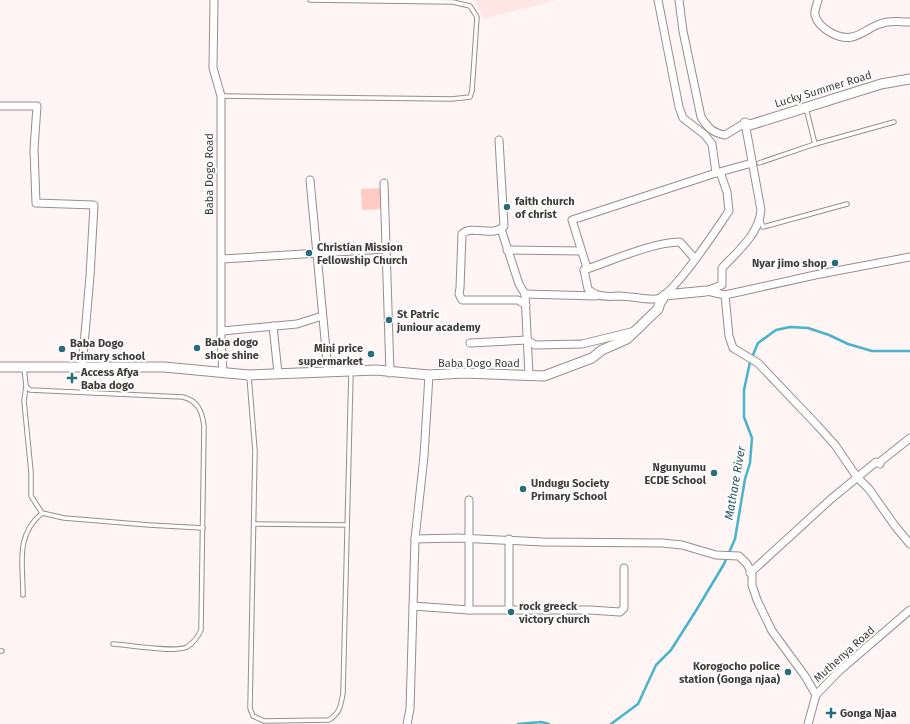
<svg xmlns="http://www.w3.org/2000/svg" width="910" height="724" viewBox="0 0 910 724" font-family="'Fira Sans',sans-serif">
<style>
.built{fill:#fde6e3}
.green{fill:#ffcbc5}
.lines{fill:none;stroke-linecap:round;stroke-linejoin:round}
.stream{stroke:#47b3cc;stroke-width:2.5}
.service-casing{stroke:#9a8d8c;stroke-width:5.5}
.minor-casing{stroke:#9a8d8c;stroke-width:9}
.tertiary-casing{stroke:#9a8d8c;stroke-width:11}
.service{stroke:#fff;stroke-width:3.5}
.minor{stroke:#fff;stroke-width:7}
.tertiary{stroke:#fff;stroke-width:9}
.poi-dot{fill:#286d7c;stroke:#fff;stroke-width:1.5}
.labels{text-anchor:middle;stroke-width:4;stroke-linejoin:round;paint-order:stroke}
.street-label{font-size:11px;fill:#403b3a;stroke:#fff}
.poi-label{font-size:11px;font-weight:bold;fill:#403b3a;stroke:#fff;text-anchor:start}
.water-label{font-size:12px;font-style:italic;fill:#2a5863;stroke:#fff}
</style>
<rect width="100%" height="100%" fill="#fef5f4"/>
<path class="built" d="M475 0H557L484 19Z"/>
<path class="green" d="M382 188V209L362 210 361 189Z"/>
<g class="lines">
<g class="stream">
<path d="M518 724 541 722 549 724"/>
<path d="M611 724 638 704 656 665 671 650 697 609 724 564 735 539 745 479 750 463 752 438 744 417V390L750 362 758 343 776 330 790 327 808 328 829 335 848 344 872 351H910"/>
</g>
<defs>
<g id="service">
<path d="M221 96 452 99 470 97 472 91 477 17 470 6 453 2 310 0"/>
<path d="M806 108 815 144"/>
<path d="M759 163 815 144 894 122"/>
<path d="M761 221 763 227 847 204"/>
<path d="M24 367 26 386 30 390 183 397C198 401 202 411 204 426L201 630C198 637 193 643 187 647 175 653 129 645 113 644"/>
<path d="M249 376 255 451 250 708 253 716 264 721 329 720C340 713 341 705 343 693L351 372"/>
<path d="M26 386 24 401 31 472V496L42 513 64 518 149 525 203 528"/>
<path d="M254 524 347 525"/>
<path d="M23 595C23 563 15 536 42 513"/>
<path d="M0 651H2"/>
</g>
<g id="minor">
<path d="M214 0 213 68 221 96V340L223 372"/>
<path d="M658 0 679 107 683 118 705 135 712 144 716 173"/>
<path d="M679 0 683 31 701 117C708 128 713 133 725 135L745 123 761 210C759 234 738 251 722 268V285L706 291"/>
<path d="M818 0C817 5 814 10 815 15 818 28 839 40 852 37 862 35 870 27 880 24 890 20 899 22 910 22"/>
<path d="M0 106H37L34 149 36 203 94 205 90 276 82 368"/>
<path d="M499 140 504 226C494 238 472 224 462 234L460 288 459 294 462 300H518L526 305"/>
<path d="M720 172 727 192 729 211C718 227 672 298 656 299 646 300 630 296 619 296 609 297 595 297 588 289L584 270 587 268 572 220 716 173 752 163"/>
<path d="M310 180 328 371"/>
<path d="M384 183 390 373"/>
<path d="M501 229 519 284 525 294 529 375"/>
<path d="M507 250 581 251"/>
<path d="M222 259 385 249"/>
<path d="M584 270C611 261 653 242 680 242L695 259"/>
<path d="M707 291 725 295 815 275 910 257"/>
<path d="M525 294 596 296"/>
<path d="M725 295 729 336 733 348 758 363 817 425 835 445 857 477 869 489 895 526 910 544"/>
<path d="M273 326 278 373"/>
<path d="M222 331 297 324 322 316"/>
<path d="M470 343 527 340 535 345 582 344 635 331"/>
<path d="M429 375 424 456 415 539 458 538 543 542 662 543 682 545 716 555 739 556 747 564 752 574V585L757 600 772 631 805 676 816 695"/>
<path d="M469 500V610"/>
<path d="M750 573 831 499 876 462 880 464 881 461 910 438"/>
<path d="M413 606 469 610H590L620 612 624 608V568"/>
<path d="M509 609V539"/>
<path d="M407 724 410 709 415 539"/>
<path d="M808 724 816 695 839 671 910 610"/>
</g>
<g id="tertiary">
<path d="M745 123 750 125 881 84 910 79"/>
<path d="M0 367H164L249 375 376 370 429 375 464 373 544 376 592 358 602 350 627 339 658 309 660 303 665 295 706 291"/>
</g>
</defs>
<use href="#service" class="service-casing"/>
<use href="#minor" class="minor-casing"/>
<use href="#tertiary" class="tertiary-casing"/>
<use href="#service" class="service"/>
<use href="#minor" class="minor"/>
<use href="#tertiary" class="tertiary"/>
</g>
<g class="poi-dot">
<circle cx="507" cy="207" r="4"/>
<circle cx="309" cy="253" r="4"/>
<circle cx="835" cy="263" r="4"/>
<circle cx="389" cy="320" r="4"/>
<circle cx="197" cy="348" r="4"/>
<circle cx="62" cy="349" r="4"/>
<circle cx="371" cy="354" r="4"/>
<path d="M70 372h4v4h4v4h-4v4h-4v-4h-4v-4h4z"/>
<circle cx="714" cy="473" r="4"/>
<circle cx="523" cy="489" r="4"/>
<circle cx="511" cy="612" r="4"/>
<circle cx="788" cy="672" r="4"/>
<path d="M829 707h4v4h4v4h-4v4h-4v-4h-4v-4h4z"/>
</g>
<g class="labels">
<g class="street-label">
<text transform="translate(823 89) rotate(-17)" y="4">Lucky Summer Road</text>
<text transform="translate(209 174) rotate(-90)" y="4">Baba Dogo Road</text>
<text x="479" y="367">Baba Dogo Road</text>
<text transform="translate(844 654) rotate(-42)" y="4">Muthenya Road</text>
</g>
<g class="poi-label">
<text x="515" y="205">faith church<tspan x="515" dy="13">of christ</tspan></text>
<text x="317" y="251">Christian Mission<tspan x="317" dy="13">Fellowship Church</tspan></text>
<text x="827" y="267" text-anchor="end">Nyar jimo shop</text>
<text x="397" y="318">St Patric<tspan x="397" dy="13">juniour academy</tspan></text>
<text x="205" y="346">Baba dogo<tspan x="205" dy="13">shoe shine</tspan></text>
<text x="70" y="347">Baba Dogo<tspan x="70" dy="13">Primary school</tspan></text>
<text x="363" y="352" text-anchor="end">Mini price<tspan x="363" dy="13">supermarket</tspan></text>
<text x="81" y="376">Access Afya<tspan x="81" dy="13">Baba dogo</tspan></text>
<text x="706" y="471" text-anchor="end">Ngunyumu<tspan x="706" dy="13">ECDE School</tspan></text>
<text x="531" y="487">Undugu Society<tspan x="531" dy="13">Primary School</tspan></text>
<text x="519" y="610">rock greeck<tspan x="519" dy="13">victory church</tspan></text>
<text x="780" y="670" text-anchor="end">Korogocho police<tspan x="780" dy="13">station (Gonga njaa)</tspan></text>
<text x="840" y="717">Gonga Njaa</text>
</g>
<g class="water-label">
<text transform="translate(735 483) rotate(-80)" y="4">Mathare River</text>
</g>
</g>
</svg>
